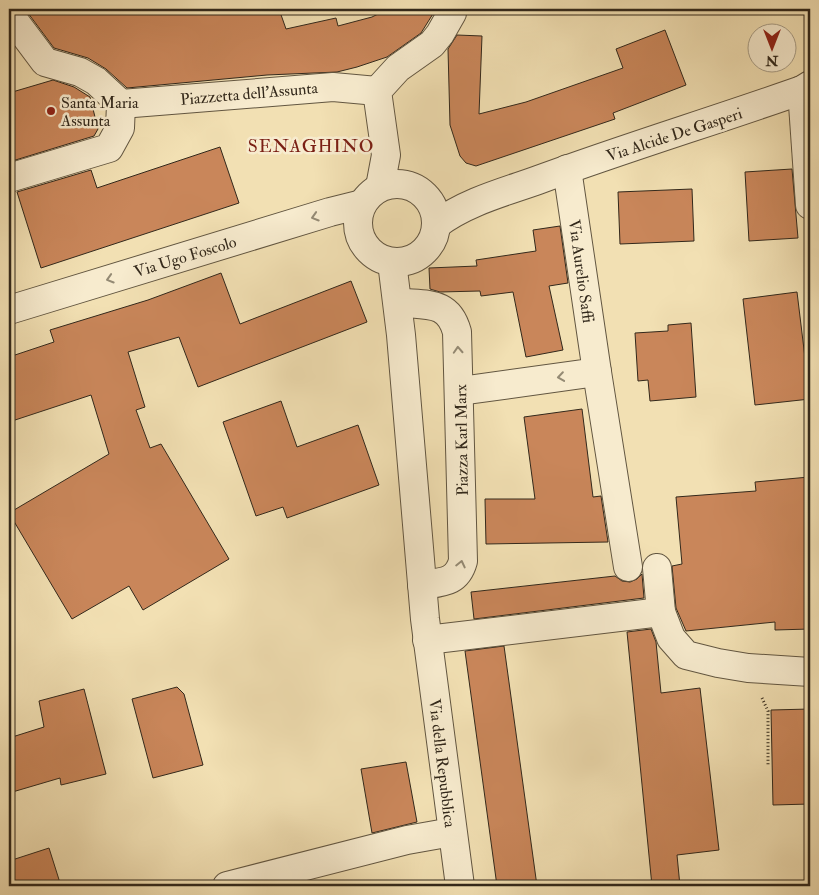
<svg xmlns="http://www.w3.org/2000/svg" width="819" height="895" viewBox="0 0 819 895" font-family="'IM FELL Double Pica',serif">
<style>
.building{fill:#c9865a;stroke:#32281b}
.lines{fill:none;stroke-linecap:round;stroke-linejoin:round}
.minor-casing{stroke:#625641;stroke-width:30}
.path{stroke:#32281b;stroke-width:3;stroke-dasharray:1 2.5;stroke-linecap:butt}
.minor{stroke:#f7ebce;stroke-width:28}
.oneway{stroke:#948a74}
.poi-dot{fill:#8f2418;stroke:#f7ebce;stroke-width:2}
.labels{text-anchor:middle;stroke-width:5;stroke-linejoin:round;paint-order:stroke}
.street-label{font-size:16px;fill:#32281b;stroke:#f7ebce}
.poi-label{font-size:16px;fill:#32281b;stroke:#f7ebce;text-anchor:start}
.neighbourhood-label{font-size:18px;letter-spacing:1px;fill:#7a1f14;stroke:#f7ebce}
</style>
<rect width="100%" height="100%" fill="#f2e0b3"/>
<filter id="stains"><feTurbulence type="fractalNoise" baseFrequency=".004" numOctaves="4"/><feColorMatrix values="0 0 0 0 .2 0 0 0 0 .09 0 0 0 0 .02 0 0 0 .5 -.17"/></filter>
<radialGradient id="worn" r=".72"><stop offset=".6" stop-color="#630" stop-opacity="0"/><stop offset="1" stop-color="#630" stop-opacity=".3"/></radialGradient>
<g class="building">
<path d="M25 9H279L286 29 336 18 338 26 372 17 388 9H436L421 33 387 57 357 67 337 72 267 75 127 88 106 69 88 58 54 48Z"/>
<path d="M665 30 686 85 613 113 615 119 476 166 466 163 460 156 450 125 448 49 457 35 482 36 479 114 526 102 623 68 616 49Z"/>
<path d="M53 80 74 87 90 97 98 129 94 136 9 162V93Z"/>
<path d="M220 147 239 203 41 268 17 192 91 170 97 188Z"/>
<path d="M792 169 798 238 749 241 745 172Z"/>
<path d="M692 189 694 241 620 244 618 192Z"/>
<path d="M560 226 568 283 549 286 563 350 526 357 513 292 481 296 480 291 440 292 430 289 429 268 477 266 476 260 536 251 533 230Z"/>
<path d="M221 273 240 324 351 281 367 322 198 387 179 337 128 352 145 407 136 410 150 448 161 444 229 559 143 610 129 586 72 619 9 513 109 454 91 395 9 422V357L54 342 50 330 148 300Z"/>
<path d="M797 292 810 399 755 405 743 299Z"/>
<path d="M691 323 696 397 650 401 648 380 638 381 635 333 668 331V325Z"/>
<path d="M281 401 297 447 358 425 379 485 287 518 283 507 256 516 223 422Z"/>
<path d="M582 409 593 497 601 496 608 542 486 544 485 499H535L524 417Z"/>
<path d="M809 477 810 629 775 630V622L686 631 676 608 672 566 682 564 676 497 756 491 755 482Z"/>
<path d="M642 574 644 598 474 619 471 592 615 576 622 581 630 582 637 579Z"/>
<path d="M651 629 656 642 661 693 700 688 719 850 677 855 680 886H652L627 632Z"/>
<path d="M504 646 537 886H497L465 651Z"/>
<path d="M177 687 184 694 203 765 153 778 132 699Z"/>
<path d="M84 689 106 774 61 785 60 778 9 793V738L44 727 39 701Z"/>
<path d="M810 709V804L773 805 771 710Z"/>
<path d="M406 762 417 822 372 833 361 769Z"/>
<path d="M49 848 61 886H13L9 875V861Z"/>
</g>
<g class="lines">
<defs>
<g id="minor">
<path d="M9 14 45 62 80 72 96 81 121 104"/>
<path d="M802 90 810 205"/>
<path d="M121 104 333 87 377 91"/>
<path d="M9 178 109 148 120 128 121 104"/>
<circle cx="397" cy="223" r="39"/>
<path d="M380 187 386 155 377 91 398 68 432 44 440 34 452 13"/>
<path d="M437 224C466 202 504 192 538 180 625 148 714 121 802 90L810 85"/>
<path d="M392 262 401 335 425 619 460 886"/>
<path d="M405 303C431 305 449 303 457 332L463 561C457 583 442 582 422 585"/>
<path d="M9 310 330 212 362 204"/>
<path d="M597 372 628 567"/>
<path d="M460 391 597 372 567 169"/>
<path d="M657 568 661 612 671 638 686 655 718 663 748 668 810 672"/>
<path d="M427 640 661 612"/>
<path d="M227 886 407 840 452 832"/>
</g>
</defs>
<use href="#minor" class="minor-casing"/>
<path class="path" d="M762 698 768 711V766"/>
<use href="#minor" class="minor"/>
</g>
<defs><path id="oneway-chevron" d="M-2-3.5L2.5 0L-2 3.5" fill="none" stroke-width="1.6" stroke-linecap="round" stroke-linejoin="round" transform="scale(1.25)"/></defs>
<g class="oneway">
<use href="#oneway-chevron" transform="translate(315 217) rotate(163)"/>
<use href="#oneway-chevron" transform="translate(110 279) rotate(163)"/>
<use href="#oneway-chevron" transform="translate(458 350) rotate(-93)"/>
<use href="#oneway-chevron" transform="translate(561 377) rotate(172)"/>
<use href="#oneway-chevron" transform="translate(461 564) rotate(-77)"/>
</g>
<circle class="poi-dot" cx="51" cy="111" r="5"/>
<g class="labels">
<g class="street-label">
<text transform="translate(249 93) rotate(-5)" y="6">Piazzetta dell'Assunta</text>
<text transform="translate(674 134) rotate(-18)" y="6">Via Alcide De Gasperi</text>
<text transform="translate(185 256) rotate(-17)" y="6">Via Ugo Foscolo</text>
<text transform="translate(582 271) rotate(82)" y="6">Via Aurelio Saffi</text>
<text transform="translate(461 440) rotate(-91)" y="6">Piazza Karl Marx</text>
<text transform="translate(443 763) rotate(83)" y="6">Via della Repubblica</text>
</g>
<g class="poi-label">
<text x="61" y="108">Santa Maria<tspan x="61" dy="18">Assunta</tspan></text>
</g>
<g class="neighbourhood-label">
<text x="311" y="152">SENAGHINO</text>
</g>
</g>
<rect width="819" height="895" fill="none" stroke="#f2e0b3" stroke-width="30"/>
<rect x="10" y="10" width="799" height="875" fill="none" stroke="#32281b" stroke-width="2.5"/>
<rect x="15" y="15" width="789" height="865" fill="none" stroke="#32281b"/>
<g transform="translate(772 48) rotate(180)"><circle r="24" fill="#f7ebce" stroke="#a89d86"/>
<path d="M0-4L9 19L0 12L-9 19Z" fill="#8f2418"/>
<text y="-8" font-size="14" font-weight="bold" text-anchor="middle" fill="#32281b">N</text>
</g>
<rect width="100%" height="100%" filter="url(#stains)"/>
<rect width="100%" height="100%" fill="url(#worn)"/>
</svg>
